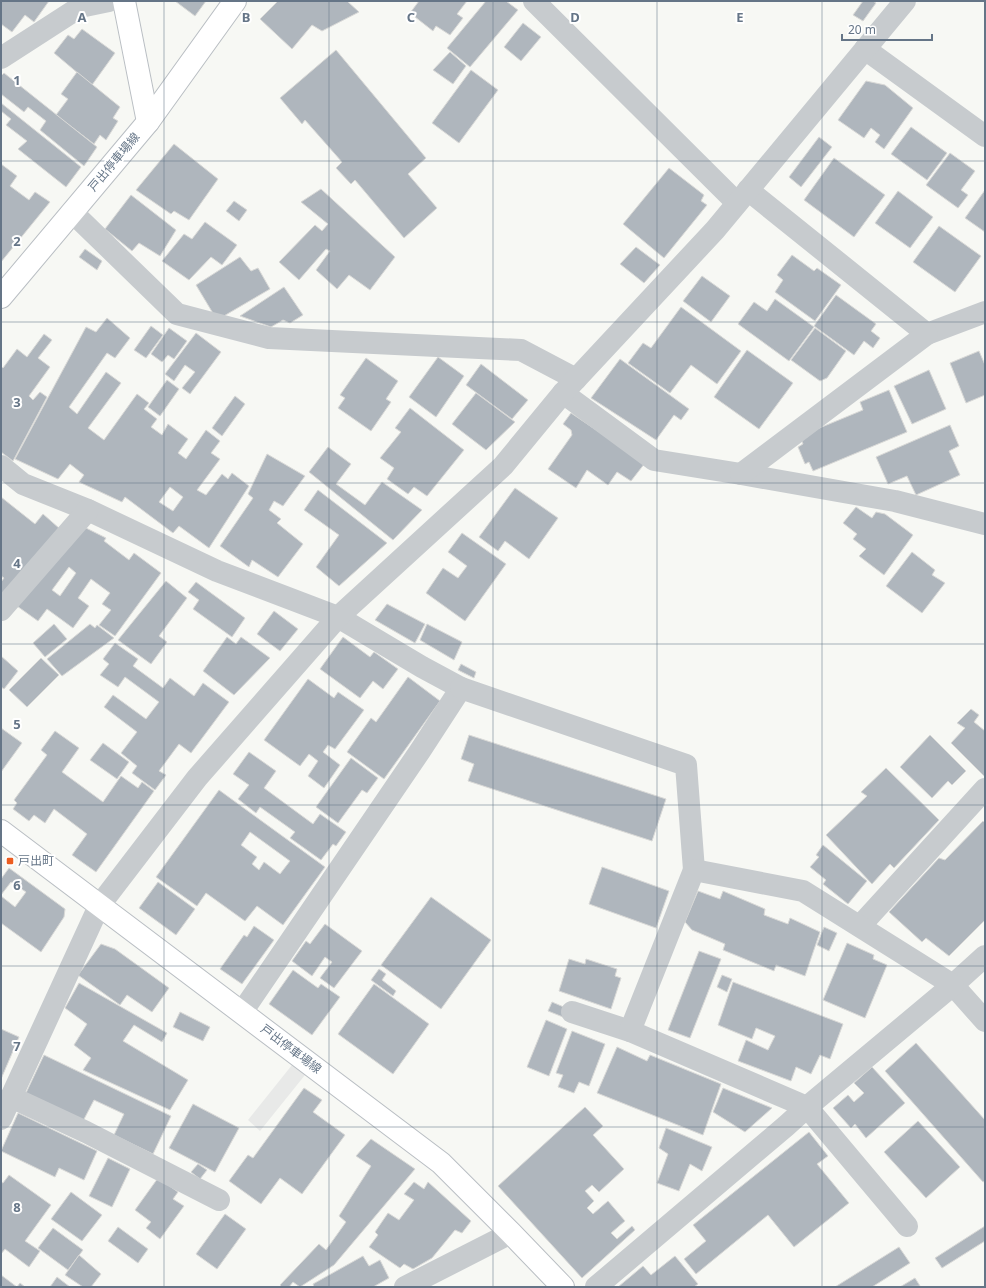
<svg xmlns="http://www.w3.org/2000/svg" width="986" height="1288" viewBox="0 0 986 1288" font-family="'Noto Sans','Noto Sans JP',sans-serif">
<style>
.built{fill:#e8e9e8}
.building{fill:#afb6bd;stroke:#d9d9d7;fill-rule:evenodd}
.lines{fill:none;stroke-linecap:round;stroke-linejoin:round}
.secondary-casing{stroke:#b9bec3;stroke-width:24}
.street{stroke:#c7cbce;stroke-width:22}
.secondary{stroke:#fff;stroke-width:22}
.grid{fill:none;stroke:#657587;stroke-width:1;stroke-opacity:0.55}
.poi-dot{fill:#ec5d20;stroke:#fff;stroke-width:1.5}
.labels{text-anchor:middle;stroke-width:4;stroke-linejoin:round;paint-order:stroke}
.street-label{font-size:12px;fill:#657587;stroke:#fff}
.poi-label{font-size:12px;fill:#657587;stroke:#fff;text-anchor:start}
.grid-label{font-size:13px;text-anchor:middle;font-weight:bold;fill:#657587;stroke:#fff;stroke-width:4;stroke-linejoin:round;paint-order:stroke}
</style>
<rect width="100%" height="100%" fill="#f7f8f4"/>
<path class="built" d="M292 1065 305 1075 260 1131 248 1120Z"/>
<g class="building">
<path d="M1 1H49L34 22 25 15 12 32 1 24Z"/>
<path d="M175 1H206L195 16Z"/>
<path d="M278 1H347L359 12 322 31 312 25 292 49 260 19Z"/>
<path d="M419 1H467L457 14 463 18 450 35 436 26 433 31 410 13Z"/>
<path d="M486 1H506L518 10 470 67 447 48Z"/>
<path d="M863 1H873L876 3 863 21 853 15Z"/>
<path d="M523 23 541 37 521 61 504 47Z"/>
<path d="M82 29 115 53 92 85 54 53 68 35 74 39Z"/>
<path d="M336 50 426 158 408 174 437 208 404 238 355 180 351 184 336 168 342 162 305 120 302 124 280 98Z"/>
<path d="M450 52 466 66 453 84 433 70Z"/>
<path d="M471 70 498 90 459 143 432 123Z"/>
<path d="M77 72 120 107 113 118 118 121 106 140 100 135 94 144 56 115 68 99 61 94Z"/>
<path d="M4 73 97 147 84 166 40 130 46 121 28 107 24 112 1 94V76Z"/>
<path d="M866 81 885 85 913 108 884 149 875 142 880 135 871 128 864 138 838 120Z"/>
<path d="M1 103 81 167 66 187 18 149 27 141 6 125 11 119 1 111Z"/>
<path d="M911 127 947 153 927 180 891 154Z"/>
<path d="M819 137 832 147 801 187 789 177Z"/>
<path d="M174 144 218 179 189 220 174 211 171 214 136 190Z"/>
<path d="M950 153 975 171 961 190 968 195 958 208 926 185Z"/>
<path d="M834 158 885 195 854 237 804 200Z"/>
<path d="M1 164 17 176 10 186 29 200 35 192 50 202 1 262Z"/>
<path d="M669 168 704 195 701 201 707 205 664 258 623 224Z"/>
<path d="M321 189 395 257 370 290 349 275 337 289 316 270 330 251 326 249 299 280 279 262 315 225 322 231 328 224 301 202Z"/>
<path d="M985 190V232L965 218Z"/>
<path d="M898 191 933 217 910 248 875 223Z"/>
<path d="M131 195 176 230 160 256 139 243 132 251 105 229Z"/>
<path d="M234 201 247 210 239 221 226 211Z"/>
<path d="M205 222 237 245 222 265 211 257 189 280 162 261 184 234 192 239Z"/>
<path d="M939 226 981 256 955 292 913 262Z"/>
<path d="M636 247 660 265 644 283 620 264Z"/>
<path d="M85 249 102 261 97 270 79 257Z"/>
<path d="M792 255 814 271 817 268 841 285 815 321 775 292 783 280 777 275Z"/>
<path d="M240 257 251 271 258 268 270 289 217 320 196 285Z"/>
<path d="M702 276 730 296 711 322 683 301Z"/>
<path d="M284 287 303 315 290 323 283 320 271 327 240 316Z"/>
<path d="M836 295 876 324 871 331 880 338 873 348 864 341 854 355 814 326Z"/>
<path d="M775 299 814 327 789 361 738 324 754 302 767 311Z"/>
<path d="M681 307 741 351 717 384 691 365 670 393 628 363 643 343 651 348Z"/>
<path d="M107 318 130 338 115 358 107 353 69 407 77 414 106 372 121 383 88 428 104 440 137 394 149 403 144 409 157 419 151 427 162 435 168 424 188 439 178 453 186 459 206 430 220 441 211 453 220 459 197 490 206 495 222 474 228 479 232 473 249 486 209 548 179 526 173 533 125 497 122 502 79 482 84 475 70 464 58 479 15 459 86 327 96 332ZM170 487 183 497 173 511 159 502Z"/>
<path d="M151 326 163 335 146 358 134 350Z"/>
<path d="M169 328 187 341 174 359 168 355 162 362 151 354Z"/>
<path d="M815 328 846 351 827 378 820 381 791 360Z"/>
<path d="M196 333 221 352 190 394 182 388 195 372 185 365 174 381 165 374Z"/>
<path d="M44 334 52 340 38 358 50 367 29 396 33 400 40 392 47 397 13 461 1 452V366L3 368 17 349 27 357Z"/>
<path d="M747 350 793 383 759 429 714 397Z"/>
<path d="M979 351 985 365V395L966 403 950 363Z"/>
<path d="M438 357 464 376 436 417 409 397Z"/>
<path d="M366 358 398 381 386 399 391 402 371 431 338 408 345 398 340 395Z"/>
<path d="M620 359 689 409 681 420 674 415 656 440 591 398Z"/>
<path d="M481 364 528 400 512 419 466 385Z"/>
<path d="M929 370 946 409 912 424 894 386Z"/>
<path d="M167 380 179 389 160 416 148 407Z"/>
<path d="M889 390 907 432 813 471 809 462 805 464 798 447 803 444 800 436 863 410 860 402Z"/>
<path d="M476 393 515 422 486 450 452 424Z"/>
<path d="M235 396 245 404 222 436 212 428Z"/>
<path d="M410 408 464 450 427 496 414 487 408 494 387 479 394 468 380 458 401 432 395 428Z"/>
<path d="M571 413 645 463 631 481 617 472 608 485 587 470 576 488 548 469 572 435 571 430 563 424Z"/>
<path d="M950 425 959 446 949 451 960 475 916 495 907 476 888 484 876 457Z"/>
<path d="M328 447 351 464 336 484 365 505 382 482 422 510 393 540 309 472Z"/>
<path d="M267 454 305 476 283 506 274 501 269 510 281 519 277 523 303 544 278 577 252 560 249 567 220 546 253 498 248 494Z"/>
<path d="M515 488 558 518 529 559 505 541 498 551 479 537Z"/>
<path d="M318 490 387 543 339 586 316 567 339 535 304 510Z"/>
<path d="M1 497 35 524 43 514 60 529 1 600V582L4 578 1 576Z"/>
<path d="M856 507 872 518 876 512 885 514 913 535 884 575 859 556 866 549 853 539 857 534 843 523Z"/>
<path d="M82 526 106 538 104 541 129 560 134 553 161 573 115 636 99 625 111 610 102 604 110 593 91 579 78 598 89 606 73 628 47 609 38 621 17 606ZM69 567 76 573 60 596 52 590Z"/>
<path d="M462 533 506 564 465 621 426 593 443 568 458 578 467 566 448 552Z"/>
<path d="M912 552 935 570 932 575 945 583 922 613 886 586Z"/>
<path d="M166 581 187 598 159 636 167 642 151 664 118 640Z"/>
<path d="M196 582 245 618 232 637 193 609 199 600 188 592Z"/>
<path d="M387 604 425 624 415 643 375 620Z"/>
<path d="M274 611 298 629 280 651 257 634Z"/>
<path d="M54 624 67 639 45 657 33 643Z"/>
<path d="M90 624 95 628 97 625 114 638 62 676 47 659Z"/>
<path d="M427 624 462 642 454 660 420 640Z"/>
<path d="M227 637 236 644 241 637 270 658 234 695 203 671Z"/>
<path d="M343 637 370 657 374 652 398 669 383 689 373 681 360 698 320 669Z"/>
<path d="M115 643 138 659 133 666 163 688 170 678 194 696 203 683 229 702 191 753 179 744 159 771 166 775 155 790 132 773 137 766 121 753 137 732 104 707 113 695 146 719 159 702 125 677 118 687 100 675 109 664 103 659Z"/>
<path d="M1 656 18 671 4 689 1 687Z"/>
<path d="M41 658 59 675 27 707 9 690Z"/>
<path d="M461 664 476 672 474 678 458 670Z"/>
<path d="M408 677 440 701 384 779 347 752 371 718 376 722Z"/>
<path d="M308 679 334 698 338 692 364 710 335 749 328 745 323 752 340 765 324 788 308 776 318 761 309 754 300 766 264 740Z"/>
<path d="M971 709 979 715 974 722 985 731V774L984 776 951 743 965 728 957 723Z"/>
<path d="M1 728 22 743 1 772Z"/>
<path d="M55 731 79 748 62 772 103 802 121 776 138 788 142 782 154 791 96 872 72 855 87 834 54 809 45 823 34 815 29 821 13 809 17 803 14 800 47 755 41 750Z"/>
<path d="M469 735 666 799 652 841 468 781 474 764 461 759Z"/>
<path d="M930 735 966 771 952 785 948 781 932 798 900 767Z"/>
<path d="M103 743 129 762 117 779 90 760Z"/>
<path d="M249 752 276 771 264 788 313 824 320 814 346 832 336 846 333 844 321 860 290 838 295 832 260 807 256 813 238 799 249 785 233 774Z"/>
<path d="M351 758 378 778 367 793 362 790 338 823 316 807Z"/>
<path d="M886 768 939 820 894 868 890 864 872 884 826 835 867 796 861 792Z"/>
<path d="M219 790 325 867 283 925 257 906 245 921 206 893 197 906 156 877ZM250 832 290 861 280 874 264 862 259 870 252 864 257 857 241 845Z"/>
<path d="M983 821 985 823V920L949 956 926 938 922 942 889 912 939 858 945 860Z"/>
<path d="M823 845 867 881 848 904 823 884 826 880 810 867 819 857 816 855Z"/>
<path d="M602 867 669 891 656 928 589 904Z"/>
<path d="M9 868 65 909 64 917 41 952 1 923V896L15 907 26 892 11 882 1 895V879Z"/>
<path d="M158 882 195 909 176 935 139 908Z"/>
<path d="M698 891 720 899 723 891 765 909 764 915 788 924 790 918 820 932 805 976 776 965 774 971 723 950 725 944 692 930 685 922Z"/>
<path d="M431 897 491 940 441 1009 381 965Z"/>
<path d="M325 924 362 951 334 988 320 978 332 962 325 957 312 976 292 961 306 941 310 944Z"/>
<path d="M254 926 274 940 242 984 220 969 244 935 247 937Z"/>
<path d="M824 927 837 933 829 951 817 945Z"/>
<path d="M847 943 874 955 873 959 887 965 865 1018 823 1000Z"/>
<path d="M101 944 115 949 169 988 152 1012 127 995 120 1005 78 975Z"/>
<path d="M699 951 721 959 690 1038 668 1030Z"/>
<path d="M569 959 585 964 586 959 617 969 615 976 621 978 611 1009 559 991Z"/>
<path d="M379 969 386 974 382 980 396 991 393 996 371 980Z"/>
<path d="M293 970 318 988 321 984 340 997 312 1035 269 1004Z"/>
<path d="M722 975 732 979 727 992 717 987Z"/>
<path d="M733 982 843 1024 830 1059 820 1055 811 1074 796 1067 791 1081 738 1061 746 1040 768 1050 775 1036 756 1028 752 1039 718 1025Z"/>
<path d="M79 983 167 1033 162 1042 134 1025 123 1041 188 1080 170 1110 83 1070 91 1058 74 1045 87 1024 65 1008Z"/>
<path d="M374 984 429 1024 393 1074 338 1034Z"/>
<path d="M552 1002 566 1008 563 1017 548 1011Z"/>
<path d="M180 1012 210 1027 203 1041 173 1027Z"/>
<path d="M546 1020 567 1029 549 1076 527 1067Z"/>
<path d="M1 1029 19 1037 1 1079Z"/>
<path d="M572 1031 605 1044 589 1086 579 1082 574 1093 558 1087 563 1075 556 1073Z"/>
<path d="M916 1043 985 1120V1181L983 1182 885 1071Z"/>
<path d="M617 1047 647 1061 650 1055 721 1084 703 1135 597 1093Z"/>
<path d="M44 1055 171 1116 153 1154 114 1135 124 1114 94 1100 82 1123 25 1095Z"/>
<path d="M872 1067 905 1103 866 1138 855 1124 851 1128 833 1108 848 1095 854 1102 864 1093 854 1083Z"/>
<path d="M304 1088 322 1100 313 1112 345 1135 302 1194 280 1178 261 1204 229 1181 248 1155 253 1158Z"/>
<path d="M723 1088 772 1108 745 1132 713 1112Z"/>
<path d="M193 1104 239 1128 215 1172 169 1148Z"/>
<path d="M585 1107 603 1126 593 1135 624 1169 599 1192 592 1185 585 1191 594 1201 587 1208 593 1214 608 1201 625 1221 611 1233 617 1239 632 1226 635 1230 582 1278 498 1186Z"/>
<path d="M18 1113 97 1151 84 1180 59 1168 55 1177 1 1151Z"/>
<path d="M918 1121 960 1167 926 1198 884 1152Z"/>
<path d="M666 1128 712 1147 702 1171 690 1164 679 1191 657 1183 668 1154 659 1148Z"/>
<path d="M809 1132 828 1156 817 1164 849 1203 794 1247 768 1215 696 1274 684 1259 706 1241 693 1225Z"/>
<path d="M371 1139 415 1169 334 1265 300 1287 293 1282 289 1287H282L280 1285 319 1244 326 1250 346 1222 339 1216 371 1166 356 1156Z"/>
<path d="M108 1158 130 1169 112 1207 89 1196Z"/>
<path d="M198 1164 207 1170 200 1179 191 1172Z"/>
<path d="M9 1175 51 1205 25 1241 40 1251 29 1267 5 1249 1 1254V1182L3 1183Z"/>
<path d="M158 1178 178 1192 173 1199 184 1206 160 1239 146 1228 151 1222 135 1210Z"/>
<path d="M414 1182 424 1189 428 1182 471 1221 462 1233 455 1230 432 1258 413 1269 404 1264 400 1268 369 1247 378 1235 375 1232 388 1213 399 1220 414 1200 404 1194Z"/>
<path d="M71 1192 102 1215 82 1241 51 1219Z"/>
<path d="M225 1214 246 1229 217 1269 196 1254Z"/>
<path d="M985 1226V1241L942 1268 935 1258Z"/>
<path d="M118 1227 148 1249 138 1263 108 1241Z"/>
<path d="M53 1228 83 1250 68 1270 38 1248Z"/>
<path d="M899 1247 910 1263 872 1287H835Z"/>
<path d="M79 1255 101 1274 91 1287H83L65 1275Z"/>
<path d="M363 1256 369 1266 380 1260 389 1278 373 1287H314L313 1284Z"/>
<path d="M675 1256 698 1284 694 1287H618L643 1266 651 1275Z"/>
<path d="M1 1275 17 1287H1Z"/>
<path d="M57 1277 70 1287H50Z"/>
<path d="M915 1278 920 1286 900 1287Z"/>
<path d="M20 1283 25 1287H17Z"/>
</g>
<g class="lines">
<defs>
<g id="secondary">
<path d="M124 1 148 122"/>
<path d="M1 297 148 122 235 1"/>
<path d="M1 831 441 1163 511 1233 563 1287"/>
</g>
</defs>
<use href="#secondary" class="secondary-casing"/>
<g class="street">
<path d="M534 1 737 203"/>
<path d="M865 49 985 136"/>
<path d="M1 58 80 7 109 1"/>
<path d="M748 190 927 334 985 312"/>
<path d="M72 212 177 314 269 338 521 350 576 379"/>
<path d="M563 393 654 460 741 474 895 501 985 524"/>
<path d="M1 466 23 484 88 510 217 571 338 617 422 667 461 688 420 751 242 1012"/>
<path d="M741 474 927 334"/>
<path d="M1 610 88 510"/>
<path d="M461 688 686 765 694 870"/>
<path d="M860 926 985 789"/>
<path d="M985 956 953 985 985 1021"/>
<path d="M572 1012 630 1031"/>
<path d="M11 1097 86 1132 219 1200"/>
<path d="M1 1119 99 906 197 778 338 617 503 466 563 393 715 230 905 1"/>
<path d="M405 1287 511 1233"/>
<path d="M596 1287 786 1126 807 1107 953 985 803 891 694 870 630 1031 807 1107 907 1226"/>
</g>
<use href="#secondary" class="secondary"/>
</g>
<path class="grid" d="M164 1V1287M329 1V1287M493 1V1287M657 1V1287M822 1V1287M1 161H985M1 322H985M1 483H985M1 644H985M1 805H985M1 966H985M1 1127H985"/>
<rect class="poi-dot" x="6" y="857" width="8" height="8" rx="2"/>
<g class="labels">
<g class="street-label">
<text transform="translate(114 162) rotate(-50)" y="4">戸出停車場線</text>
<text transform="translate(291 1049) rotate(37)" y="4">戸出停車場線</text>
</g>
<g class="poi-label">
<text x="18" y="865">戸出町</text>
</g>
</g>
<g class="grid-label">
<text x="82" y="22">A</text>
<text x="246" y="22">B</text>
<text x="411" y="22">C</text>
<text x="575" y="22">D</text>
<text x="740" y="22">E</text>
<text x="17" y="85">1</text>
<text x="17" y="246">2</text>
<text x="17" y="407">3</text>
<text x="17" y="568">4</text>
<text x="17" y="729">5</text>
<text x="17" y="890">6</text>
<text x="17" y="1051">7</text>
<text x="17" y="1212">8</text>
</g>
<rect width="986" height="1288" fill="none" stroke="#657587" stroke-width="4"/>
<path d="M842 34v6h90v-6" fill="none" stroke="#657587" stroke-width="2"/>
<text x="848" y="34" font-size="12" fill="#657587" stroke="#ffffff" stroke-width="3" paint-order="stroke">20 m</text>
</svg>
